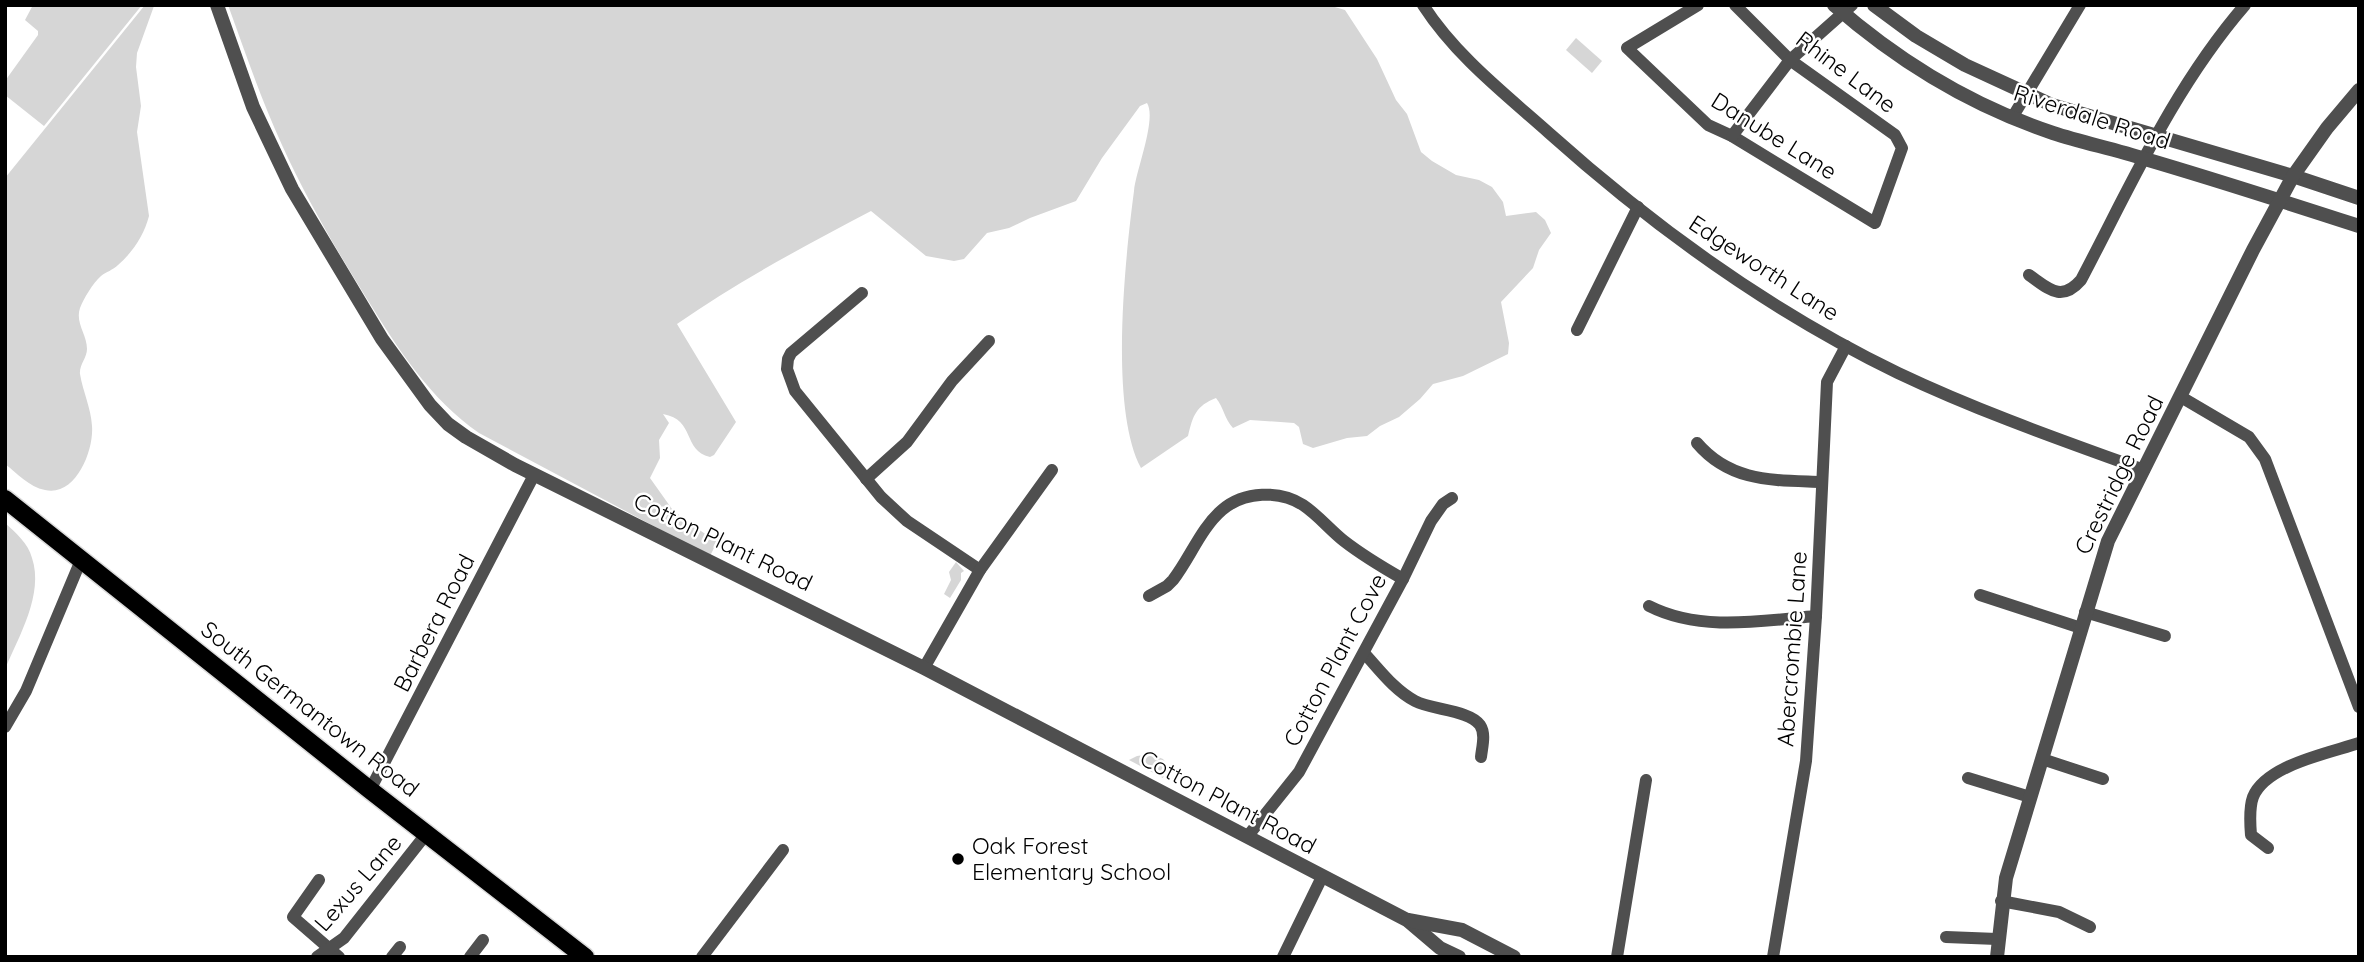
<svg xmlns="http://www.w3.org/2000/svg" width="2364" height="962" viewBox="0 0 2364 962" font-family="Quicksand,sans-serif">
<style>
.green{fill:#d6d6d6}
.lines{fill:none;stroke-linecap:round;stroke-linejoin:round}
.primary-casing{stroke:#dbdbdb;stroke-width:21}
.minor{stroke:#4f4f4f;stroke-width:12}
.tertiary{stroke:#4f4f4f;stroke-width:14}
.primary{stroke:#000;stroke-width:18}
.poi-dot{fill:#000;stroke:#fff;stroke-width:2.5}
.labels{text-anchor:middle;stroke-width:5;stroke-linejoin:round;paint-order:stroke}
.street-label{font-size:23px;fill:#000;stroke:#fff}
.poi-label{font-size:23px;fill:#000;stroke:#fff;text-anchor:start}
</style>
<rect width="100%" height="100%" fill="#fff"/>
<g class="green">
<path d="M33 5H142L44 126 5 95V81L38 35V31L25 20Z"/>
<path d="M145 5 154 6 137 53 136 67 141 106 137 132 149 216C144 235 133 252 118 265 113 270 106 272 101 276 93 283 84 298 80 308 75 323 87 334 87 349 87 358 79 365 80 374 83 392 91 408 92 426 94 450 76 497 45 490 29 487 17 473 5 464V178Z"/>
<path d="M228 5H1328L1345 10 1377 59 1396 100 1407 114 1421 152 1432 161 1456 175 1479 180 1492 187 1503 202 1506 216 1536 212 1545 220 1551 233 1539 250 1533 268 1501 302 1509 343 1508 354 1463 376 1433 384 1420 399 1399 417 1380 426 1367 436 1347 438 1313 448 1303 444 1299 427 1294 423 1250 420 1233 428C1224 418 1224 408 1216 398 1196 406 1193 415 1188 436L1141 468C1109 408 1125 260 1134 191 1136 170 1157 119 1147 103L1140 106 1102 158 1076 201 1030 218 1009 228 987 233 964 259 954 261 926 256 871 211C805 246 738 281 677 324L736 422 714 455 710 457C682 450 696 420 663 414L669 423 659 440 660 458 650 478 672 509 685 520 717 542 710 556 479 433C430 399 398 349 367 299 336 249 306 198 282 145 261 99 245 52 228 5Z"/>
<path d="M1576 38 1602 61 1592 73 1566 50Z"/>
<path d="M5 523C16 533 28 543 32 558 44 594 19 636 5 669Z"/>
<path d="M956 562 964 571 961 573V580L950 598 944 594 951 580 949 572Z"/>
<path d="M1151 754 1163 759 1167 764 1163 778 1129 760 1137 756Z"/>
</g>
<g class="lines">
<defs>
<path id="primary" d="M5 499 370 790 585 957"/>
</defs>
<use href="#primary" class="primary-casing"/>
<g class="minor">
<path d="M1423 5C1456 56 1504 93 1549 133 1654 227 1770 311 1898 373 1978 411 2061 440 2144 470"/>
<path d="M1698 5 1627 48 1708 125 1732 136 1875 223 1902 148 1895 135 1790 60 1735 5"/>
<path d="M2012 118 2080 5"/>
<path d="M1732 136 1790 60 1852 5"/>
<path d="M2029 275C2048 288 2061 303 2081 280 2131 185 2174 87 2245 5"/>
<path d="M862 293 791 353 788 359 787 369 795 391 881 497 907 521 980 570"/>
<path d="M1577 330 1638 207"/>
<path d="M2181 397 2249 437 2265 459 2359 707"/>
<path d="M1697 443C1731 483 1775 480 1822 482"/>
<path d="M866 479 907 442 952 381 989 341"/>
<path d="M1980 595 2081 628"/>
<path d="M1149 596 1167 586 1173 580C1190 558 1201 528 1222 510 1244 491 1280 490 1303 505 1318 515 1330 530 1344 541 1362 555 1382 567 1403 579"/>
<path d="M1649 606C1700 632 1761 621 1816 616"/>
<path d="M2085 612 2165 636"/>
<path d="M1364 653C1379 669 1394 690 1415 701 1432 710 1469 710 1480 725 1486 734 1482 747 1481 757"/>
<path d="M924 668 980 570 1052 470"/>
<path d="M5 727 26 691 81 560"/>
<path d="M2042 759 2103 779"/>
<path d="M1968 778 2030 797"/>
<path d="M370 790 534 475"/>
<path d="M1247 837 1299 772 1403 579 1431 521 1443 504 1452 498"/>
<path d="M2268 848 2251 835C2250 823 2249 808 2253 797 2266 765 2329 753 2359 743"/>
<path d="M319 880 293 917 339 957"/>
<path d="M2001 901 2059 912 2090 927"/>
<path d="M1946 937 1997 939"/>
<path d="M317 957 344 938 427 833"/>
<path d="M392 957 400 947"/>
<path d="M470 957 483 940"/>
<path d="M702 957 783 850"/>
<path d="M1283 957 1322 877"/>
<path d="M1617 957 1646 780"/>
<path d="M1773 957 1806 761 1816 616 1827 382 1846 346"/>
</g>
<g class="tertiary">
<path d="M217 5 253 107 292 189 382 339 430 405 448 424 466 437 515 465 924 668 1407 920 1440 948 1459 957"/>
<path d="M1834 5C1898 61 1972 106 2053 133 2083 143 2115 149 2145 159 2217 180 2288 203 2359 226"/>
<path d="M1874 5 1916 36 1965 65 2052 105 2293 176 2359 198"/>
<path d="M1408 920 1462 930 1514 957"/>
<path d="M1997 957 2006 878 2108 541 2253 250 2293 176 2327 128 2359 90"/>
</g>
<use href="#primary" class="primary"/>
</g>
<circle class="poi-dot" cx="958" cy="859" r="7"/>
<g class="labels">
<g class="street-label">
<text transform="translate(1846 72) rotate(37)" y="8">Rhine Lane</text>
<text transform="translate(2092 117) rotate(18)" y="8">Riverdale Road</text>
<text transform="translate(1774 136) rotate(32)" y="8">Danube Lane</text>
<text transform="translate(1764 268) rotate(33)" y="8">Edgeworth Lane</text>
<text transform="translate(2119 475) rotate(-64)" y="8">Crestridge Road</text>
<text transform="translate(723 542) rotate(26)" y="8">Cotton Plant Road</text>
<text transform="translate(434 623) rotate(-63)" y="8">Barbera Road</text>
<text transform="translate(1792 649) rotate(-86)" y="8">Abercrombie Lane</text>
<text transform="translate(1335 660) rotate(-62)" y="8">Cotton Plant Cove</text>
<text transform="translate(310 709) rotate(38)" y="8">South Germantown Road</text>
<text transform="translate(1228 802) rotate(28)" y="8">Cotton Plant Road</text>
<text transform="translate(358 883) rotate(-49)" y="8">Lexus Lane</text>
</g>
<g class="poi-label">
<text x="972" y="854">Oak Forest<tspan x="972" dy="26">Elementary School</tspan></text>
</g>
</g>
<rect width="2364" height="962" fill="none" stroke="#000000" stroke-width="14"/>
</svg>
